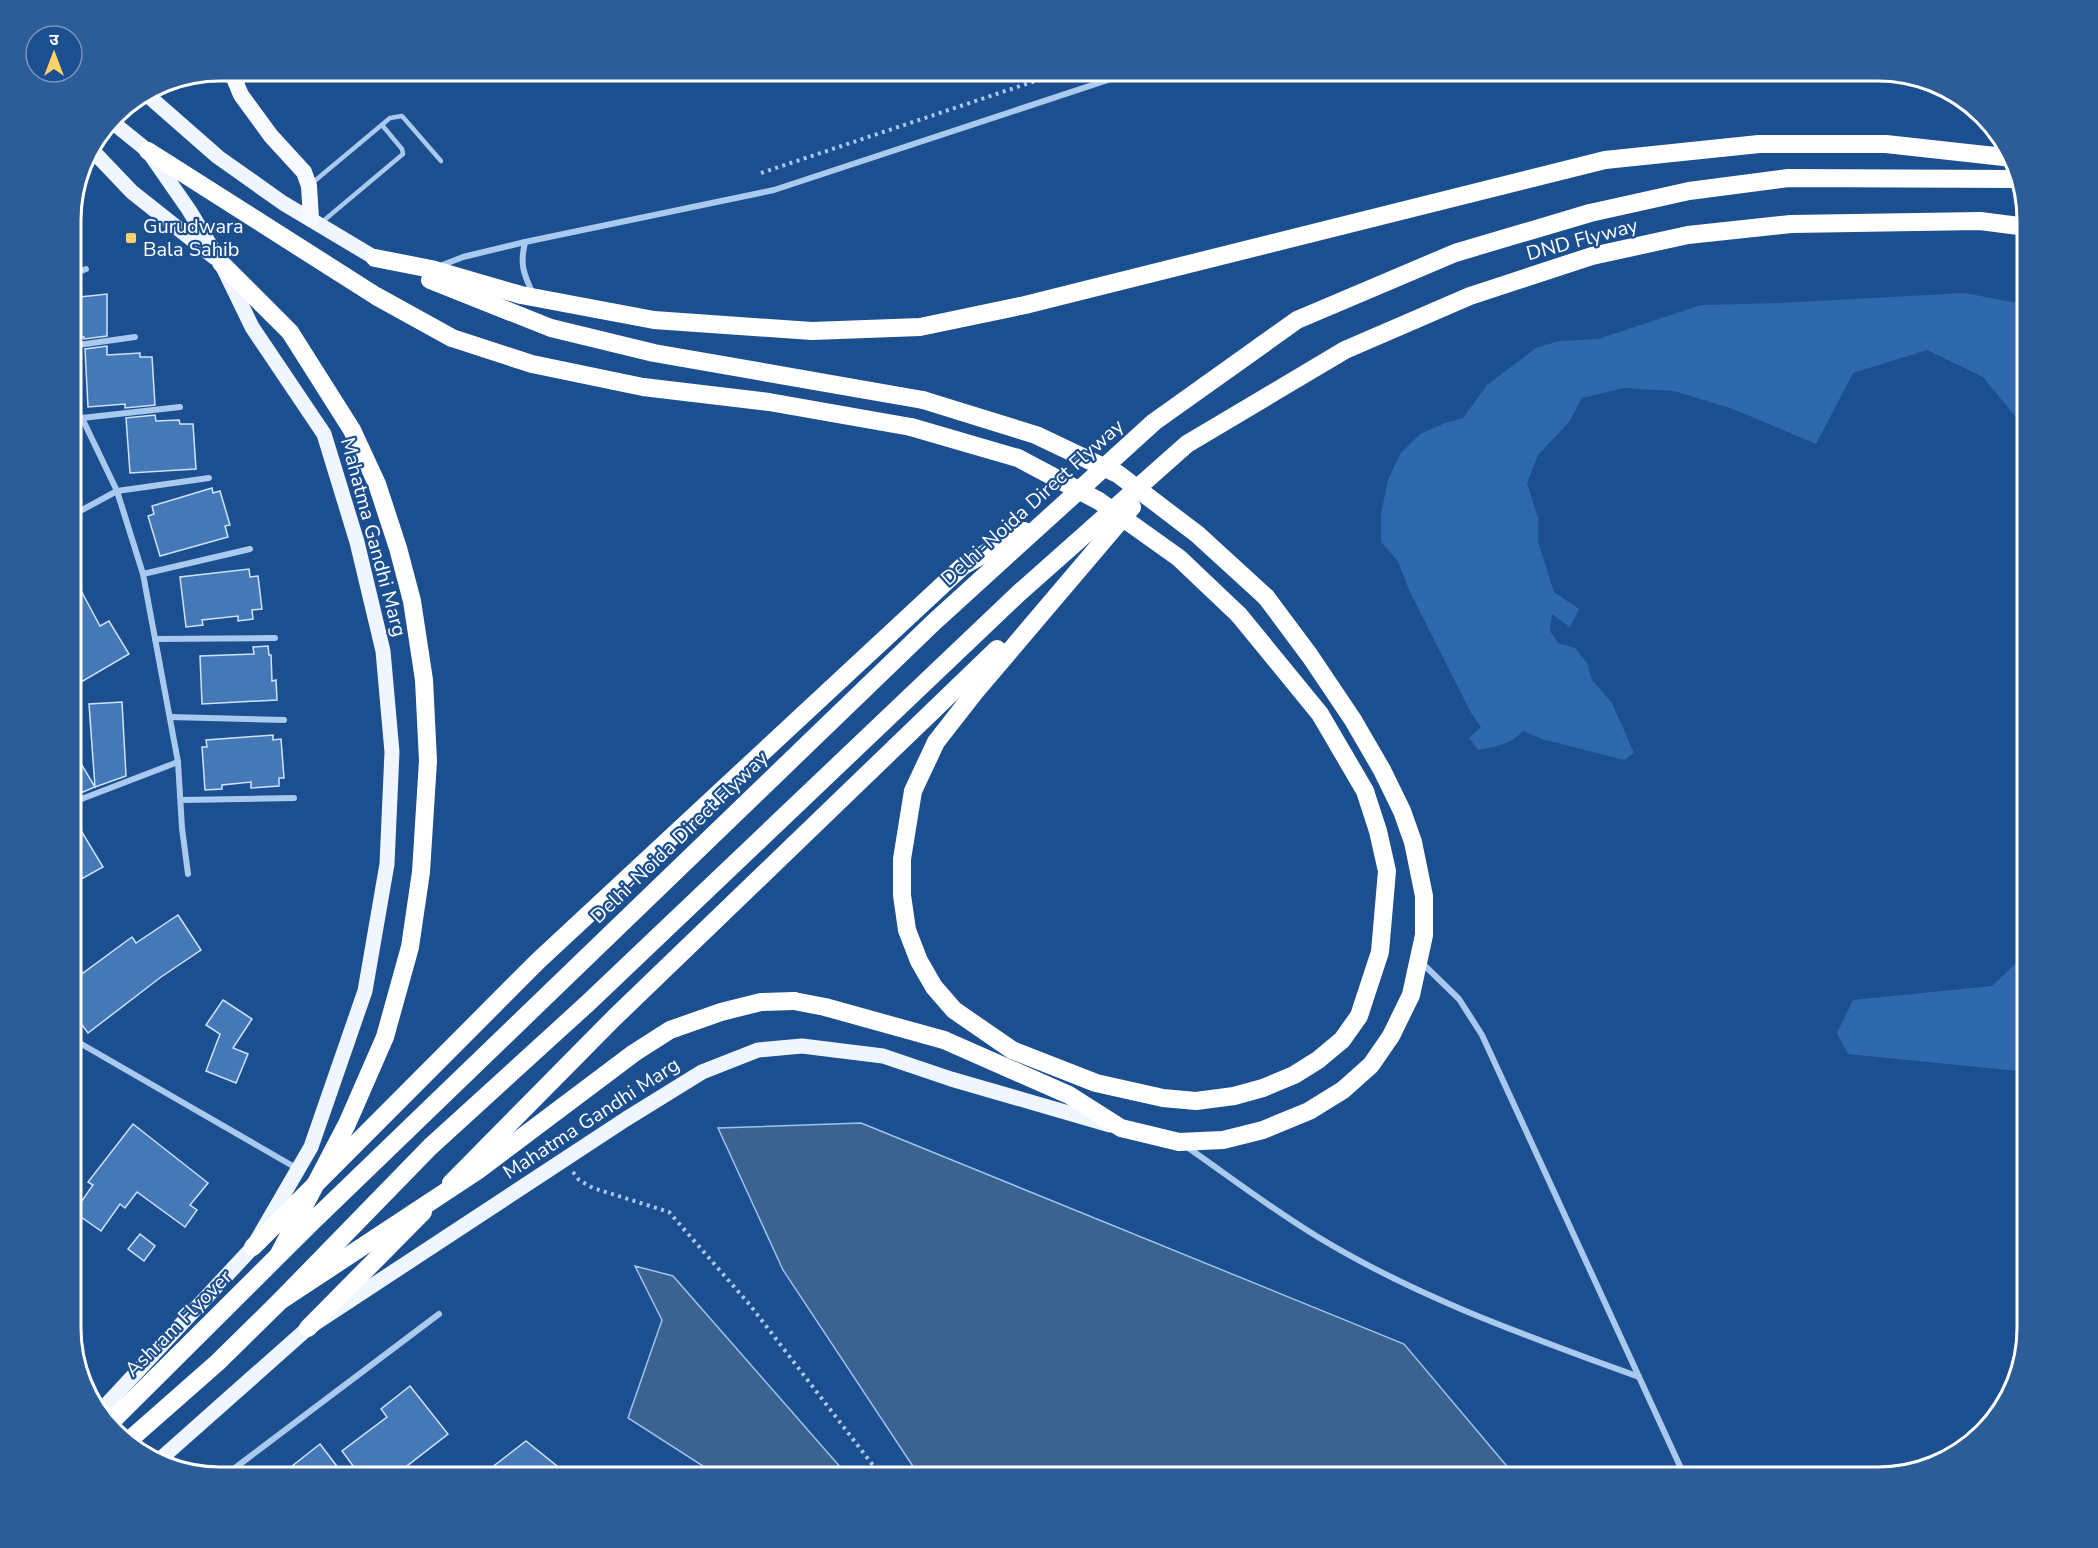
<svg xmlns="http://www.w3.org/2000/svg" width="2098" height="1548" viewBox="0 0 2098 1548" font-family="'Nunito Sans','Noto Sans Devanagari',sans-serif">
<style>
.green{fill:#2e69ad}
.water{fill:#3c6290;stroke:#9cc4f0;stroke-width:1.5}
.building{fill:#4478b7;stroke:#cfe3fa;stroke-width:1.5}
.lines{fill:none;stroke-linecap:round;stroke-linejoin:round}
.path{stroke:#a9c9ee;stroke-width:4;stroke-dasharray:3 4.5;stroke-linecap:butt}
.service{stroke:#a9c9ee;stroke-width:4.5}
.minor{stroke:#a9c9ee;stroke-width:6}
.primary{stroke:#f0f6ff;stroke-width:15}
.trunk{stroke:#f8faff;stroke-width:16}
.motorway{stroke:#fff;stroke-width:18}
.motorway-bridge{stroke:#fff;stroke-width:18}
.poi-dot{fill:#ffd166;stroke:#1b4f8f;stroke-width:2}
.labels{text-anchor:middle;stroke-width:4.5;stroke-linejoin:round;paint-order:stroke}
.poi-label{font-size:20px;fill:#fff;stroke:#1b4f8f;text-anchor:start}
.street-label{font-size:20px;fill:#fff;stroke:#1b4f8f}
.rim{fill:none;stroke:#fff;stroke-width:3}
</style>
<rect width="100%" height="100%" fill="#1b4f8f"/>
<g class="green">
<path d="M1965 293 2027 305V431L1983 377 1927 350 1853 373 1816 444 1733 409 1674 391 1624 388 1582 398 1569 422 1538 455 1527 483 1538 518V542L1554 592 1579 609 1570 627 1552 614 1550 631 1558 643 1575 648 1587 663 1592 680 1612 703 1634 753 1624 760 1542 739 1523 731C1511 744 1496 747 1478 750L1469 738 1481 727 1471 713 1409 590 1398 561 1381 542V514L1388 480 1400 454 1420 434 1445 423 1463 418 1487 385 1536 348 1559 341 1598 339 1701 305 1780 303Z"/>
<path d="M2027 953V1072L1848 1054 1837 1033 1853 1000 1992 986Z"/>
</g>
<g class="water">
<path d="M861 1123 1404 1344 1516 1477H920L783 1270 718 1128Z"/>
<path d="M635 1266 673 1276 849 1477H720L628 1418 662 1320Z"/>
</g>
<g class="building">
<path d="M107 294V336L84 339V337H71V298Z"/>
<path d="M107 346V355L140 353V357H152L155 405 125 408V404L88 407 85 349Z"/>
<path d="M155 415 156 421 179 420 180 424H193L196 469 130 473 126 418Z"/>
<path d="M212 488 213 493 220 491 230 525 225 526 228 537 160 556 148 516 154 514 152 506Z"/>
<path d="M249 569 250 577 258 576 262 609 252 610 253 619 238 621V616L202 620 203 625 186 627 180 577Z"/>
<path d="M71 572 100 626 109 621 129 654 71 688Z"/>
<path d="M268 646 269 655H271L272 681 276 680 277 700 202 704 200 656 254 654 253 647Z"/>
<path d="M122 702 126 776 95 787 89 704Z"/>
<path d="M273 735V740L281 739 284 778H279V786L251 788V782L222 785V789L205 790 202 747H207L206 740Z"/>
<path d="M74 752 95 787 71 797V780L74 779Z"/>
<path d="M71 814 103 867 76 882 71 874Z"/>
<path d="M178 915 201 950 161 977 88 1033 71 1010V982L132 937 136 943Z"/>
<path d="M223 1000 252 1019 233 1048 248 1054 236 1083 206 1071 220 1034 206 1025Z"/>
<path d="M133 1124 208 1183 190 1205 197 1210 185 1227 137 1192 125 1208 120 1204 101 1231 74 1212 93 1185 88 1182Z"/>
<path d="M140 1234 155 1246 144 1261 128 1249Z"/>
<path d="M410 1386 448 1434 407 1466 416 1478H362L342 1451 387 1417 381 1409Z"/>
<path d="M526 1441 557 1466 551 1478H478Z"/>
<path d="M320 1444 339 1469 328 1478H277Z"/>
</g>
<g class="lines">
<g class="path">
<path d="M761 173 1065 71"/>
<path d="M573 1172 579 1180 593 1188 669 1212 750 1305 882 1477"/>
</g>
<g class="service">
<path d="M311 184 390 118 402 116 441 161"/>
<path d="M322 222 403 154 402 149 382 125"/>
</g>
<g class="minor">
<path d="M525 242C520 264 523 272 532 292"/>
<path d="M440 266 463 257 525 242 774 190 1135 71"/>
<path d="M71 275 86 269"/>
<path d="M71 346 135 337"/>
<path d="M71 405 82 418 117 491 143 574 178 762 182 828 188 874"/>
<path d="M82 418 180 407"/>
<path d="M71 516 117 491 209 478"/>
<path d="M143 574 250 549"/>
<path d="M155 639 275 638"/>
<path d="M170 717 284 720"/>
<path d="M181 800 294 798"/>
<path d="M71 803 178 762"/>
<path d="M1421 962 1459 999 1482 1035 1685 1477"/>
<path d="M71 1038 298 1169"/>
<path d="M1187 1147C1230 1177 1273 1210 1318 1237 1418 1298 1530 1337 1639 1377"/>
<path d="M223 1477 439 1314"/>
</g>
<g class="primary">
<path d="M145 93 218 157 283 203 375 258"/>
<path d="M90 148 132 192 214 257"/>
<path d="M97 1410 107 1404 253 1247 311 1147 365 991 387 864 392 752 383 651 357 542 324 434 252 327 221 263 189 210 148 151 111 121"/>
<path d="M157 1462 308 1328 626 1119 702 1072 758 1050 802 1046 883 1056 951 1079 1110 1125"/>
</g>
<path class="trunk" d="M231 71 241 95 271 136 304 172 309 186 311 219"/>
<g class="motorway">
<path d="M148 151 376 296 452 338 532 364 643 387 769 402 911 427"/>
<path d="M375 258 431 269 521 295 654 320 812 331 920 327 1025 305 1605 160 1759 144H1886L2013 158"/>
<path d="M430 280 551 328 654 353 923 400"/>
<path d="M1132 507 975 692 936 742 913 791 902 859V895L907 930 919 961 934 987 954 1010 1012 1050 1096 1083 1163 1098 1196 1101 1234 1096 1263 1088 1294 1075 1318 1060 1342 1040 1359 1016 1380 952 1387 871 1378 831 1365 791 1320 714 1239 615"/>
<path d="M794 1001 825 1007 944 1040 1069 1095 1121 1128 1179 1142 1223 1140 1263 1130 1309 1111 1343 1090 1371 1065 1391 1036 1411 995 1424 935V896L1413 842 1402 811 1382 770 1353 720 1310 656 1266 597"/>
<path d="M451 1183 614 1018 997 649"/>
<path d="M253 1247 538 961 963 566 1024 531"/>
<path d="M308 1328 423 1212"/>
<path d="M109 1424 313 1221 934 622 1154 422 1297 320 1455 253 1590 213 1689 191 1788 178 2018 179"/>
<path d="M126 1443 218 1362 280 1301 430 1147 588 1003 1019 593 1187 444 1345 350 1470 296 1592 256 1688 235 1791 224 1980 221 2027 227"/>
</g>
<g class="motorway-bridge">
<path d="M221 263 290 332 352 430 377 484 398 548 412 601 424 680 428 761 421 872 410 947 385 1037 347 1124 279 1254"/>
<path d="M923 400 1036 435 1118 474 1197 534 1266 597"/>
<path d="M911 427 1018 458 1099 501 1179 558 1239 615"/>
<path d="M280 1301 477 1171 634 1053 670 1030 721 1012 761 1002 794 1001"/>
</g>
</g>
<rect class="poi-dot" x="125" y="232" width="12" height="12" rx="3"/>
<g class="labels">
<g class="poi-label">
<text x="143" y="233">Gurudwara<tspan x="143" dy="23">Bala Sahib</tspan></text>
</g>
<g class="street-label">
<text transform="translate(1582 239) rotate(-15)" y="7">DND Flyway</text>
<text transform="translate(1032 502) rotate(-42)" y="7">Delhi-Noida Direct Flyway</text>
<text transform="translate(374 537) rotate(75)" y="7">Mahatma Gandhi Marg</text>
<text transform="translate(679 837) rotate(-44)" y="7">Delhi-Noida Direct Flyway</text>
<text transform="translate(591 1118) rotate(-33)" y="7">Mahatma Gandhi Marg</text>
<text transform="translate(178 1323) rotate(-45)" y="7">Ashram Flyover</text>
</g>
</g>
<path d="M0 0H2098V1548H0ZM220 81H1878A139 139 0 0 1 2017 220V1328A139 139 0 0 1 1878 1467H220A139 139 0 0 1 81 1328V220A139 139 0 0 1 220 81Z" fill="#2d5d98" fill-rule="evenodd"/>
<path class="rim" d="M220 81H1878A139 139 0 0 1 2017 220V1328A139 139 0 0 1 1878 1467H220A139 139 0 0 1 81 1328V220A139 139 0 0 1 220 81Z"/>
<g transform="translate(54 54)"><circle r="28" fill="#1b4f8f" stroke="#7695bc" stroke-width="1.5"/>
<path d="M0-4.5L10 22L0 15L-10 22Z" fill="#ffd166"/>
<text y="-9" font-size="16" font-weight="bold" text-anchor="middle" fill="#ffffff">उ</text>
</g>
</svg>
